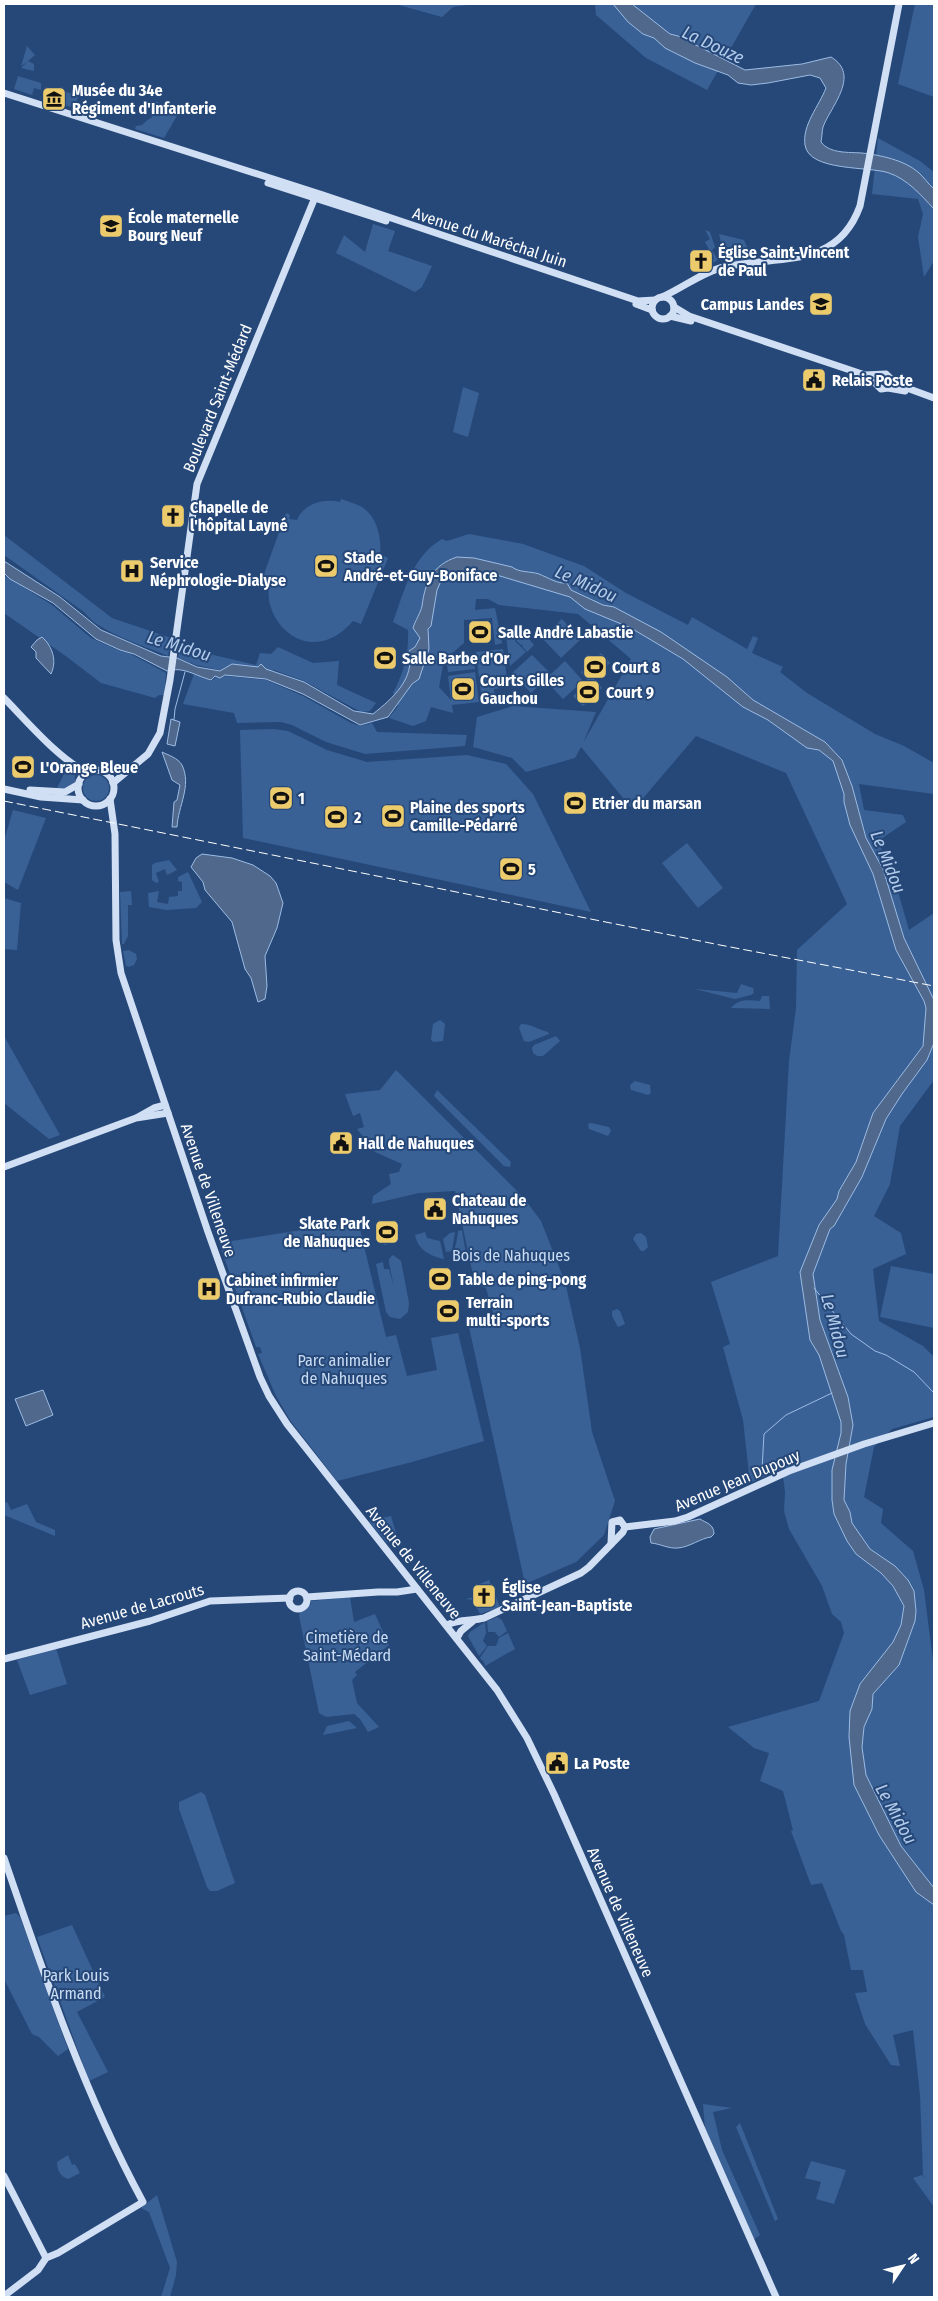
<svg xmlns="http://www.w3.org/2000/svg" width="938" height="2301" viewBox="0 0 938 2301" font-family="'Fira Sans Condensed',sans-serif">
<style>
.green{fill:#396196}
.water{fill:#4f688c;stroke:#9cbce4}
.lines{fill:none;stroke-linecap:round;stroke-linejoin:round}
.stream{stroke:#9cbce4;stroke-width:1}
.secondary{stroke:#d1dff4;stroke-width:7}
.rail{stroke:#fff;stroke-width:1;stroke-dasharray:9 4;stroke-linecap:butt}
.labels{text-anchor:middle;stroke-width:4;stroke-linejoin:round;paint-order:stroke}
.poi-label{font-size:16px;font-weight:bold;fill:#fff;stroke:#264879;text-anchor:start}
.street-label{font-size:16px;fill:#fff;stroke:#264879}
.park-label{font-size:16px;fill:#cadcf3;stroke:#264879}
.water-label{font-size:18px;font-style:italic;fill:#b3cbeb;stroke:#264879}
</style>
<rect width="100%" height="100%" fill="#264879"/>
<g class="green">
<path d="M395 4H475L453 7 442 17Z"/>
<path d="M595 4H756L707 90 646 58 596 15Z"/>
<path d="M915 4H934V97L898 84Z"/>
<path d="M27 46 35 55 28 61 34 64V71L21 68 27 62 21 66Z"/>
<path d="M18 76 41 83V90L34 88 32 95 14 89Z"/>
<path d="M55 88 78 96 75 108 57 103 58 96 51 94Z"/>
<path d="M156 101 178 114 164 138 135 129 136 126 142 125 150 118H152L151 115Z"/>
<path d="M878 138 920 161 934 172V261L924 277 918 237 923 214 918 199 872 194Z"/>
<path d="M373 224 395 231 388 251 432 266 422 287 415 292 336 253 344 235 365 252Z"/>
<path d="M705 230 710 232 715 247 712 250 718 260 694 273 714 258 705 242 710 239Z"/>
<path d="M719 234 744 240 752 258 729 264 726 262Z"/>
<path d="M463 387 479 393 468 437 453 432Z"/>
<path d="M341 499C347 501 354 503 360 506 376 514 382 537 380 554L388 558 361 624 353 621C343 632 332 641 316 642 288 644 265 613 269 587L260 585 286 513 290 515 289 519 297 520C303 504 324 498 340 502Z"/>
<path d="M469 534 523 544 584 566 626 593 688 625 692 617 747 649 753 636 758 638 752 653 783 667 780 672 807 693 875 734 904 746 934 763V794L859 784 864 810 903 815 906 822 878 841 895 881 909 930 934 913V1080L900 1126 890 1184 874 1216 901 1233 906 1254 873 1269 879 1321 923 1346 934 1357V1417L892 1429 874 1447 864 1497 883 1509 881 1523 913 1551 924 1590 934 1669V2207L913 2178 922 2175 927 2179 923 2175 920 2095 913 2030 893 2035 900 2066 891 2065 865 2024 855 1993 867 1992 863 1970H851L844 1935 841 1931 822 1883 811 1885 791 1831 793 1830 783 1791 760 1781 769 1753 754 1748 728 1727 819 1701 844 1633 841 1622 832 1614 822 1586 789 1529 784 1511 785 1492 782 1469 750 1483 743 1420 723 1347 730 1344 711 1282 778 1256 789 1061 796 1008 797 950 847 904 786 773 696 736 633 810 581 747 575 758 526 772 512 758 473 747 477 717 513 706 596 712 583 743 631 659 578 614 499 605 488 599H476L475 610 495 608 502 643 495 645 492 618 464 620V643L444 660 439 687 451 700 448 676 475 672 479 702 452 705 453 713 431 707 426 721 413 726 389 718 398 706 393 693C404 672 409 654 408 630L393 622C404 592 412 556 442 539L447 541Z"/>
<path d="M4 535 112 618 171 638 168 656C143 645 100 633 84 612L4 555Z"/>
<path d="M4 575 52 605 91 638 120 651 129 653 166 673 164 695H159L155 698 101 683 67 657 4 613Z"/>
<path d="M562 619 581 639 561 658 542 638Z"/>
<path d="M525 628 527 631 524 633 534 645 527 652 522 646 523 644 521 645 516 640 518 635Z"/>
<path d="M510 632 515 637V641L526 652 510 666 506 636Z"/>
<path d="M180 647 256 665 260 653 271 654 278 647 313 663 339 661 337 685 376 703 370 711 361 712 304 681 274 670 270 671 243 669 219 670 196 665 178 658Z"/>
<path d="M503 649 508 687 494 689 495 701 482 702 476 652Z"/>
<path d="M601 653 610 663 593 678 602 688 583 706 573 696 589 682 581 672Z"/>
<path d="M532 655 551 674 565 661 583 681 563 699 545 680 531 693 512 673Z"/>
<path d="M473 656 475 669 448 672 446 659Z"/>
<path d="M194 674 211 681 216 677 220 678 225 676 266 680 303 696 351 723 360 726 372 723 377 732 467 735 465 746 365 754 326 742 292 725 281 722 237 723 234 713 183 704Z"/>
<path d="M274 729 288 731 327 750 367 762 467 755 506 764 533 794 591 912 243 838 240 730Z"/>
<path d="M65 762 75 775V783L62 790H56L63 776Z"/>
<circle cx="96" cy="788" r="13"/>
<path d="M13 810 46 818 18 890 4 882V841Z"/>
<path d="M687 843 723 888 698 908 662 863Z"/>
<path d="M169 860 177 870 167 875 165 869 156 873 159 882 156 883 152 880V865L155 863Z"/>
<path d="M188 872 202 902 196 908 166 910 149 907 148 893 159 891 157 902 168 904 169 897 178 896V891H182V882L178 881V877Z"/>
<path d="M131 891 132 905H128V936L124 944H122L120 892Z"/>
<path d="M4 898 21 903 17 950 4 949Z"/>
<path d="M129 950 136 954 137 959 134 965 128 967 126 966 123 951Z"/>
<path d="M741 984 753 988 754 993 751 995 735 999 695 989 737 993Z"/>
<path d="M762 996H769L770 1009 731 1008C739 998 749 1000 760 1001Z"/>
<path d="M440 1020 445 1024 443 1041 433 1042 431 1039 433 1024Z"/>
<path d="M521 1024C528 1023 540 1030 548 1032L549 1034 529 1042 524 1041 519 1028Z"/>
<path d="M4 1036 60 1135 49 1139 4 1103Z"/>
<path d="M556 1036 560 1041 543 1056H537L533 1053 532 1048 534 1045Z"/>
<path d="M396 1070 523 1197 541 1221 565 1282 580 1348 592 1432 615 1501 604 1535 576 1562 525 1584 469 1327 495 1320 486 1288 475 1284 455 1191 419 1193 372 1204 373 1196 391 1184 389 1174 399 1172 402 1164 375 1152 357 1129 364 1127 360 1113 353 1116 345 1094 380 1090Z"/>
<path d="M635 1081 650 1085 651 1093 648 1095 631 1090 630 1085Z"/>
<path d="M437 1090 511 1162 510 1167 504 1166 434 1096Z"/>
<path d="M591 1123 609 1127 611 1131 608 1136 589 1129 588 1124Z"/>
<path d="M389 1220 394 1243 384 1245 380 1222Z"/>
<path d="M358 1221 386 1337 396 1335 407 1376 437 1370 431 1338 458 1333 484 1441 412 1462 337 1481 290 1420 276 1396 258 1354 262 1353 260 1347H256L219 1243Z"/>
<path d="M462 1230 467 1260 453 1262C452 1254 458 1240 458 1231Z"/>
<path d="M425 1232 427 1238 440 1241 444 1259C430 1256 418 1250 415 1235Z"/>
<path d="M455 1232 452 1251 446 1252 443 1239 450 1233Z"/>
<path d="M641 1233 646 1237 648 1247 644 1251H641L633 1239 636 1234Z"/>
<path d="M393 1255 401 1261 409 1303 408 1312 400 1319 390 1317 386 1312 376 1264 383 1262 384 1269H389L394 1287 389 1263V1259Z"/>
<path d="M891 1266 934 1274V1328L880 1317Z"/>
<path d="M451 1301 454 1319 446 1320 442 1313V1302Z"/>
<path d="M617 1309 620 1311 625 1324 618 1327 612 1316V1311Z"/>
<path d="M7 1502 11 1510 27 1504 36 1522 55 1530V1536L4 1515V1503Z"/>
<path d="M391 1516 399 1543H387L369 1521Z"/>
<path d="M489 1580 500 1607 480 1614 473 1600 466 1599 474 1597 476 1592 482 1604 485 1603 488 1607 491 1606 492 1599 486 1586 482 1587 480 1584Z"/>
<path d="M350 1597 354 1622 375 1614 389 1645 355 1672 357 1675 352 1680 357 1703 379 1727 368 1732 360 1719 354 1714 326 1717 319 1713 299 1616 300 1612 311 1604V1601Z"/>
<path d="M497 1617 502 1620 507 1631 499 1637 495 1632H488L487 1621Z"/>
<path d="M485 1622 486 1633 483 1641 487 1646 479 1656 468 1636 470 1632Z"/>
<path d="M508 1633 515 1649 485 1666 484 1662 480 1658 488 1646H496L499 1638Z"/>
<path d="M56 1648 67 1684 30 1695 17 1660Z"/>
<path d="M349 1721 357 1728 323 1735 327 1726Z"/>
<path d="M201 1792 205 1795 235 1883 217 1891H210L207 1887 179 1809V1802Z"/>
<path d="M16 1913 20 1917 68 2049 58 2056 39 2037 32 2034 4 1979V1916Z"/>
<path d="M72 1925 105 1997 77 2012 108 2072 89 2081 37 1937Z"/>
<path d="M703 2104 732 2108 713 2112 722 2150 760 2235 753 2240 705 2128Z"/>
<path d="M740 2123 778 2219 775 2221 736 2127Z"/>
<path d="M68 2155 72 2165 75 2164 80 2173 68 2179C60 2176 57 2170 57 2162Z"/>
<path d="M811 2161 846 2170 834 2204 816 2199 821 2182 805 2178Z"/>
<path d="M157 2195 177 2262 176 2275 170 2297H161L170 2268 149 2212 141 2208Z"/>
</g>
<g class="water">
<path d="M613 4H632L670 34 678 36 745 70 802 64 831 57C861 75 831 106 823 127 822 131 822 137 821 142 830 154 849 152 862 153 880 155 904 160 918 172 924 177 928 184 934 189V209C921 195 907 179 889 173 870 166 809 172 805 145 802 125 819 106 826 88L820 78 810 75 768 83 751 85 738 83 728 75 695 63 665 48 654 38 643 34 628 22Z"/>
<path d="M457 557 474 558 512 567C520 573 530 571 539 574 549 578 557 584 567 583L571 590 603 605 614 607 661 632 727 677 753 700 825 742 842 760 852 786 866 838 883 869 904 938 934 1000V1043L927 1060 902 1094 886 1119 862 1177 834 1226 830 1229 813 1274 820 1320 848 1397 853 1425 846 1464 844 1500 850 1512 852 1523 870 1549 895 1566 908 1580 914 1591 916 1611 915 1621 899 1665 873 1694 872 1709 864 1727 862 1747 866 1775 901 1846 934 1888V1905L916 1892 879 1835 854 1785 849 1737 850 1711 860 1684 893 1642 901 1625 904 1606 893 1586 881 1573 856 1554 847 1541 834 1514 832 1500V1470L841 1433V1422L819 1355 810 1340 800 1272 819 1225 837 1199 839 1191 856 1162 873 1113 923 1046 926 1008 924 1001 896 950 873 874 850 825 844 802V794L833 761 819 750 807 748 768 720 743 707 683 659 631 628 585 609 570 597 490 573 450 572 444 574 437 590 431 626 428 629 429 649 419 679 412 684 388 717 360 725 303 694 266 679 225 675 220 678 215 676 211 680C196 676 183 666 167 671L134 654 120 650 96 639 53 603 10 579 4 573V561L60 597 101 630 161 656 177 658 197 667 220 671 232 664 258 667 261 664 266 669 304 682 354 711 373 714C393 698 415 679 409 651L415 647 420 638 413 628C415 621 421 612 422 606 425 583 432 565 457 557Z"/>
<path d="M42 637C53 647 57 661 51 674L36 658V652L31 647 37 640Z"/>
<path d="M171 719 180 722 175 746 167 744Z"/>
<path d="M162 752C168 755 178 758 182 765 192 786 178 806 177 827H172L174 802 177 800 180 785 172 780Z"/>
<path d="M202 854 232 858 253 865 270 876 276 883 283 903 277 928 265 956 267 986 265 999 258 1002 251 978 245 969 232 922 205 890 203 882 191 867 196 858Z"/>
<path d="M43 1390 53 1415 26 1426 15 1399Z"/>
<path d="M700 1519C706 1523 714 1524 714 1534L711 1537C701 1538 690 1547 678 1548 669 1549 661 1544 651 1543L650 1537 654 1529Z"/>
</g>
<g class="lines">
<g class="stream">
<path d="M174 720 175 709 185 672"/>
<path d="M814 1288 851 1334 875 1351 886 1355 914 1372 934 1393"/>
<path d="M762 1470 764 1434 786 1415 832 1393"/>
</g>
<g class="secondary">
<path d="M4 93 323 195 638 301 655 300"/>
<path d="M268 183 386 221"/>
<path d="M662 297C683 288 702 272 724 267 778 255 837 270 860 206L899 4"/>
<circle cx="663" cy="308" r="11"/>
<path d="M636 304 652 310"/>
<path d="M674 307 689 316 865 375 886 374 896 384 934 398"/>
<path d="M670 316 691 321"/>
<path d="M863 378 875 383 881 389 888 388 905 391"/>
<path d="M4 698C24 718 63 764 88 772"/>
<circle cx="96" cy="788" r="18"/>
<path d="M113 783 148 754 160 733 170 680 197 484 316 195"/>
<path d="M4 789 41 797 83 800"/>
<path d="M30 790 65 792 79 784"/>
<path d="M110 799 115 834 116 940 121 973 208 1232 260 1377 269 1396 287 1424 497 1690 527 1738 554 1794 776 2297"/>
<path d="M138 1117 154 1108 165 1105"/>
<path d="M4 1167 136 1118 168 1113"/>
<path d="M625 1527 675 1521 688 1517 789 1471 864 1444 934 1423"/>
<path d="M611 1544 612 1522 620 1520 625 1527"/>
<circle cx="298" cy="1600" r="9"/>
<path d="M307 1597 378 1592H397L417 1589"/>
<path d="M447 1625C459 1619 472 1621 484 1618L581 1573 589 1567 623 1532 625 1527"/>
<path d="M457 1638 461 1631 473 1621"/>
<path d="M4 1659 150 1621 210 1601 290 1598"/>
<path d="M4 1858C44 1975 84 2093 143 2202L58 2253 46 2258 38 2270 4 2296"/>
<path d="M4 2176 46 2258"/>
</g>
<path class="rail" d="M4 801 720 945 934 986"/>
</g>
<defs>
<symbol id="museum-square" viewBox="-11 -11 22 22"><rect x="-9" y="-9" width="18" height="18" rx="4" fill="#eccb6d" stroke="#264879"/><path d="M0-6L6-3V-2H-6V-3ZM-5-1h2V3h-2ZM-1-1h2V3h-2ZM3-1h2V3H3ZM-6 4H6V6H-6Z" fill="#111"/></symbol>
<symbol id="school-square" viewBox="-11 -11 22 22"><rect x="-9" y="-9" width="18" height="18" rx="4" fill="#eccb6d" stroke="#264879"/><path d="M0-5L7-2L0 1L-7-2ZM-4 1L0 2.5L4 1V4Q0 6-4 4Z" fill="#111"/></symbol>
<symbol id="church-square" viewBox="-11 -11 22 22"><rect x="-9" y="-9" width="18" height="18" rx="4" fill="#eccb6d" stroke="#264879"/><path d="M-1.2-6h2.4v3.5h3.3v2.4h-3.3V6h-2.4V-.1h-3.3v-2.4h3.3Z" fill="#111"/></symbol>
<symbol id="university-square" viewBox="-11 -11 22 22"><rect x="-9" y="-9" width="18" height="18" rx="4" fill="#eccb6d" stroke="#264879"/><path d="M0-5L7-2L0 1L-7-2ZM-4 1L0 2.5L4 1V4Q0 6-4 4Z" fill="#111"/></symbol>
<symbol id="civic-square" viewBox="-11 -11 22 22"><rect x="-9" y="-9" width="18" height="18" rx="4" fill="#eccb6d" stroke="#264879"/><path d="M-.6-6.5H3V-4.5H.6V-3L4-1V1h2V6H-6V1h2V-1L-.6-3ZM-1.2 2.5V6h2.4V2.5Z" fill="#111"/></symbol>
<symbol id="stadium-square" viewBox="-11 -11 22 22"><rect x="-9" y="-9" width="18" height="18" rx="4" fill="#eccb6d" stroke="#264879"/><path d="M0-5a6.5 5 0 1 0 0 10a6.5 5 0 1 0 0-10ZM-3.5-1.8h7v3.6h-7Z" fill="#111"/></symbol>
<symbol id="hospital-square" viewBox="-11 -11 22 22"><rect x="-9" y="-9" width="18" height="18" rx="4" fill="#eccb6d" stroke="#264879"/><path d="M-5-5h3v3.5h4V-5h3V5h-3V1.5h-4V5h-3Z" fill="#111"/></symbol>
</defs>
<g fill-rule="evenodd">
<use href="#museum-square" x="40" y="85" width="28" height="28"/>
<use href="#school-square" x="97" y="212" width="28" height="28"/>
<use href="#church-square" x="687" y="247" width="28" height="28"/>
<use href="#university-square" x="807" y="290" width="28" height="28"/>
<use href="#civic-square" x="800" y="366" width="28" height="28"/>
<use href="#church-square" x="159" y="502" width="28" height="28"/>
<use href="#stadium-square" x="312" y="552" width="28" height="28"/>
<use href="#hospital-square" x="118" y="557" width="28" height="28"/>
<use href="#stadium-square" x="466" y="618" width="28" height="28"/>
<use href="#stadium-square" x="371" y="644" width="28" height="28"/>
<use href="#stadium-square" x="581" y="653" width="28" height="28"/>
<use href="#stadium-square" x="449" y="675" width="28" height="28"/>
<use href="#stadium-square" x="574" y="678" width="28" height="28"/>
<use href="#stadium-square" x="9" y="753" width="28" height="28"/>
<use href="#stadium-square" x="267" y="784" width="28" height="28"/>
<use href="#stadium-square" x="561" y="789" width="28" height="28"/>
<use href="#stadium-square" x="379" y="802" width="28" height="28"/>
<use href="#stadium-square" x="322" y="803" width="28" height="28"/>
<use href="#stadium-square" x="497" y="855" width="28" height="28"/>
<use href="#civic-square" x="327" y="1129" width="28" height="28"/>
<use href="#civic-square" x="421" y="1195" width="28" height="28"/>
<use href="#stadium-square" x="373" y="1218" width="28" height="28"/>
<use href="#stadium-square" x="426" y="1265" width="28" height="28"/>
<use href="#hospital-square" x="195" y="1275" width="28" height="28"/>
<use href="#stadium-square" x="434" y="1297" width="28" height="28"/>
<use href="#church-square" x="470" y="1582" width="28" height="28"/>
<use href="#civic-square" x="543" y="1749" width="28" height="28"/>
</g>
<g class="labels">
<g class="poi-label">
<text x="72" y="96">Musée du 34e<tspan x="72" dy="18">Régiment d'Infanterie</tspan></text>
<text x="128" y="223">École maternelle<tspan x="128" dy="18">Bourg Neuf</tspan></text>
<text x="718" y="258">Église Saint-Vincent<tspan x="718" dy="18">de Paul</tspan></text>
<text x="804" y="310" text-anchor="end">Campus Landes</text>
<text x="832" y="386">Relais Poste</text>
<text x="190" y="513">Chapelle de<tspan x="190" dy="18">l'hôpital Layné</tspan></text>
<text x="344" y="563">Stade<tspan x="344" dy="18">André-et-Guy-Boniface</tspan></text>
<text x="150" y="568">Service<tspan x="150" dy="18">Néphrologie-Dialyse</tspan></text>
<text x="498" y="638">Salle André Labastie</text>
<text x="402" y="664">Salle Barbe d'Or</text>
<text x="612" y="673">Court 8</text>
<text x="480" y="686">Courts Gilles<tspan x="480" dy="18">Gauchou</tspan></text>
<text x="606" y="698">Court 9</text>
<text x="40" y="773">L'Orange Bleue</text>
<text x="298" y="804">1</text>
<text x="592" y="809">Etrier du marsan</text>
<text x="410" y="813">Plaine des sports<tspan x="410" dy="18">Camille-Pédarré</tspan></text>
<text x="354" y="823">2</text>
<text x="528" y="875">5</text>
<text x="358" y="1149">Hall de Nahuques</text>
<text x="452" y="1206">Chateau de<tspan x="452" dy="18">Nahuques</tspan></text>
<text x="370" y="1229" text-anchor="end">Skate Park<tspan x="370" dy="18">de Nahuques</tspan></text>
<text x="458" y="1285">Table de ping-pong</text>
<text x="226" y="1286">Cabinet infirmier<tspan x="226" dy="18">Dufranc-Rubio Claudie</tspan></text>
<text x="466" y="1308">Terrain<tspan x="466" dy="18">multi-sports</tspan></text>
<text x="502" y="1593">Église<tspan x="502" dy="18">Saint-Jean-Baptiste</tspan></text>
<text x="574" y="1769">La Poste</text>
</g>
<g class="street-label">
<text transform="translate(490 237) rotate(18)" y="6">Avenue du Maréchal Juin</text>
<text transform="translate(217 398) rotate(-68)" y="6">Boulevard Saint-Médard</text>
<text transform="translate(209 1190) rotate(71)" y="6">Avenue de Villeneuve</text>
<text transform="translate(737 1480) rotate(-23)" y="6">Avenue Jean Dupouy</text>
<text transform="translate(414 1562) rotate(51)" y="6">Avenue de Villeneuve</text>
<text transform="translate(142 1606) rotate(-16)" y="6">Avenue de Lacrouts</text>
<text transform="translate(621 1912) rotate(66)" y="6">Avenue de Villeneuve</text>
</g>
<g class="park-label">
<text x="511" y="1261">Bois de Nahuques</text>
<text x="344" y="1366">Parc animalier<tspan x="344" dy="18">de Nahuques</tspan></text>
<text x="347" y="1643">Cimetière de<tspan x="347" dy="18">Saint-Médard</tspan></text>
<text x="76" y="1981">Park Louis<tspan x="76" dy="18">Armand</tspan></text>
</g>
<g class="water-label">
<text transform="translate(713 45) rotate(25)" y="6">La Douze</text>
<text transform="translate(586 584) rotate(24)" y="6">Le Midou</text>
<text transform="translate(179 646) rotate(17)" y="6">Le Midou</text>
<text transform="translate(888 862) rotate(68)" y="6">Le Midou</text>
<text transform="translate(835 1326) rotate(75)" y="6">Le Midou</text>
<text transform="translate(896 1814) rotate(61)" y="6">Le Midou</text>
</g>
</g>
<rect width="938" height="2301" fill="none" stroke="#ffffff" stroke-width="10"/>
<g transform="translate(903 2266) rotate(55)" stroke="#264879" stroke-width="4" paint-order="stroke">
<path d="M0-4L9 19L0 12L-9 19Z" fill="#ffffff"/>
<text y="-8" font-size="14" font-weight="bold" text-anchor="middle" fill="#ffffff">N</text>
</g>
</svg>
